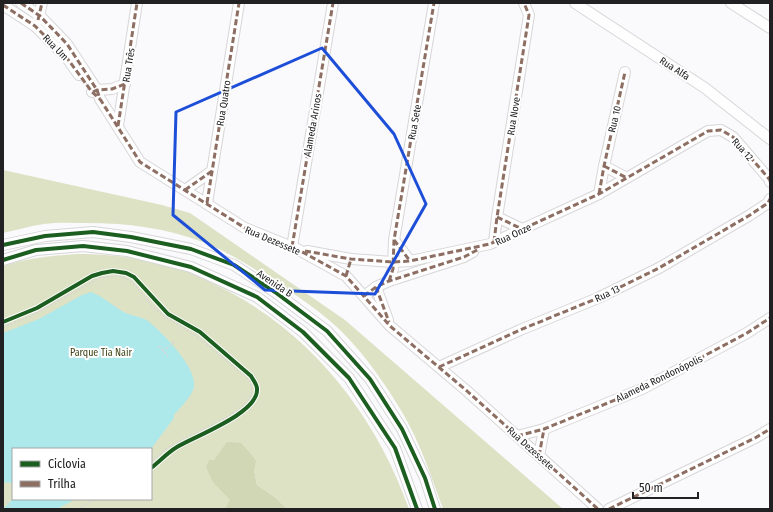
<svg xmlns="http://www.w3.org/2000/svg" width="773" height="512" viewBox="0 0 773 512" font-family="'Fira Sans Condensed',sans-serif">
<style>
.green{fill:#dee2c5;fill-rule:evenodd}
.forest{fill:#d1d6b5}
.water{fill:#ade8ea}
.lines{fill:none;stroke-linecap:round;stroke-linejoin:round}
.street-casing{stroke:#d7d6d8;stroke-width:12}
.path{stroke:#d6d5d6;stroke-width:1.5;stroke-dasharray:2 2;stroke-linecap:butt}
.street{stroke:#fefefe;stroke-width:10}
.quiet{stroke:#8d6e63;stroke-width:3;stroke-dasharray:6 3;stroke-linecap:butt}
.cycleway-casing{stroke:#fff;stroke-width:6}
.cycleway{stroke:#1b5e20;stroke-width:4}
.marked{fill:none;stroke:#1d4ed8;stroke-width:3;stroke-linejoin:round}
.labels{text-anchor:middle;stroke-width:4;stroke-linejoin:round;paint-order:stroke}
.street-label{font-size:10px;fill:#212022;stroke:#fff}
.park-label{font-size:10px;fill:#3d4214;stroke:#fff}
</style>
<rect width="100%" height="100%" fill="#faf9fb"/>
<g class="green">
<path d="M3 170 162 205 190 213 345 320 563 509H443C431 476 420 442 402 412 386 385 367 358 346 336 324 313 296 295 269 278 248 265 228 252 205 243 167 228 127 223 87 223 73 223 58 222 44 224 30 226 17 230 3 233Z"/>
<path d="M76 254C111 254 144 258 178 268 193 273 208 281 222 288 312 333 376 416 409 509H287L276 498 257 485 254 470 256 461 245 509H3V266C27 258 51 256 76 254ZM13 449H151V499H13Z"/>
</g>
<path class="forest" d="M227 442 241 443 249 452 256 461 254 470 257 485 276 498 287 509H225L230 500 213 482 206 467 209 460H214Z"/>
<g class="water">
<path d="M91 292C102 296 112 305 122 311 130 316 140 316 148 321 162 332 197 367 194 387 192 396 182 405 177 412L174 414V418L151 449H13V486L11 483 3 482V333L39 319 82 295Z"/>
<path d="M13 499H76L57 509H3Z"/>
</g>
<g class="lines">
<defs>
<g id="street">
<path d="M21 3 40 16 67 44 97 90 100 99 140 162 245 228 297 249 346 276 390 326 467 391 598 509"/>
<path d="M575 3 705 88 770 139"/>
<path d="M731 3 770 28"/>
<path d="M3 5 35 26 67 58 79 75"/>
<path d="M38 20 42 3"/>
<path d="M92 92 97 90 112 89 125 84"/>
<path d="M118 126 137 3"/>
<path d="M604 166 627 178"/>
<path d="M185 190 212 171"/>
<path d="M599 194 604 166 625 72"/>
<path d="M207 203 239 3"/>
<path d="M497 217 522 229"/>
<path d="M394 240 410 261"/>
<path d="M494 242 497 217 529 15 524 3"/>
<path d="M3 245 45 236 93 232 131 237 191 249 234 265 275 292 327 331 370 379 402 429 425 478 435 509"/>
<path d="M292 247 333 3"/>
<path d="M307 251 351 259 393 262 410 261 490 244 599 194 708 131 721 130 733 137 770 180V182"/>
<path d="M3 260 36 250 83 246 127 251 191 267 257 297 303 332 349 378 395 448 417 509"/>
<path d="M389 281 393 269 394 240 434 3"/>
<path d="M376 287 388 320"/>
<path d="M364 296 376 287 389 281 464 257 473 252"/>
<path d="M439 367 520 330 598 298 659 268 750 215 768 203 770 199"/>
<path d="M517 436 544 429 642 389 747 333 770 318"/>
<path d="M539 456 544 429"/>
<path d="M609 509 755 438 770 429"/>
</g>
</defs>
<use href="#street" class="street-casing"/>
<g class="path">
<path d="M3 327 27 318 100 278 117 276 123 277 133 283 151 305 161 314 202 340 249 380C258 397 243 405 231 415L167 448 151 462"/>
<path d="M159 346 168 356"/>
<path d="M163 351 175 341"/>
<path d="M7 502 12 509"/>
<path d="M79 509 95 499"/>
</g>
<use href="#street" class="street"/>
<g class="quiet">
<path d="M21 3 40 16 67 44 97 90 100 99 140 162 245 228 297 249 346 276 390 326 467 391 598 509"/>
<path d="M3 5 35 26 67 58 92 92 100 99"/>
<path d="M38 20 42 3"/>
<path d="M93 92 97 90 112 89 125 84"/>
<path d="M118 126 137 3"/>
<path d="M604 166 627 178"/>
<path d="M185 190 212 171"/>
<path d="M599 194 604 166 625 72"/>
<path d="M207 203 239 3"/>
<path d="M497 217 522 229"/>
<path d="M394 240 410 261"/>
<path d="M494 242 497 217 529 15 524 3"/>
<path d="M292 247 333 3"/>
<path d="M305 251 351 259 393 262 410 261 490 244 599 194 708 131 721 130 733 137 770 180V182"/>
<path d="M346 276 351 259"/>
<path d="M389 281 393 269 394 240 434 3"/>
<path d="M376 287 389 322"/>
<path d="M364 296 376 287 389 281 464 257 479 249"/>
<path d="M439 367 520 330 598 298 659 268 750 215 768 203 770 199"/>
<path d="M517 436 544 429 642 389 747 333 770 318"/>
<path d="M539 456 544 429"/>
<path d="M609 509 755 438 770 429"/>
</g>
<defs>
<g id="cycleway">
<path d="M3 245 45 236 93 232 131 237 191 249 234 265 275 292 327 331 370 379 402 429 425 478 435 509"/>
<path d="M3 260 36 250 83 246 127 251 191 267 257 297 303 332 349 378 395 448 417 509"/>
<path d="M3 322 37 308 92 276 102 273 113 271 126 273 134 277 168 314 200 332 251 376C253 380 257 384 257 389 259 413 195 436 177 447 167 453 160 461 151 468"/>
</g>
</defs>
<use href="#cycleway" class="cycleway-casing"/>
<use href="#cycleway" class="cycleway"/>
</g>
<path class="marked" d="M322 48 394 134 426 204 375 294 265 290 173 215 176 112Z"/>
<g class="labels">
<g class="street-label">
<text transform="translate(56 47) rotate(46)" y="4">Rua Um</text>
<text transform="translate(128 65) rotate(-81)" y="4">Rua Três</text>
<text transform="translate(675 68) rotate(33)" y="4">Rua Alfa</text>
<text transform="translate(223 103) rotate(-81)" y="4">Rua Quatro</text>
<text transform="translate(513 116) rotate(-81)" y="4">Rua Nove</text>
<text transform="translate(614 119) rotate(-77)" y="4">Rua 10</text>
<text transform="translate(414 122) rotate(-80)" y="4">Rua Sete</text>
<text transform="translate(312 125) rotate(-80)" y="4">Alameda Arinos</text>
<text transform="translate(743 149) rotate(48)" y="4">Rua 12</text>
<text transform="translate(513 234) rotate(-25)" y="4">Rua Onze</text>
<text transform="translate(273 240) rotate(23)" y="4">Rua Dezessete</text>
<text transform="translate(275 283) rotate(34)" y="4">Avenida B</text>
<text transform="translate(607 293) rotate(-25)" y="4">Rua 13</text>
<text transform="translate(659 378) rotate(-26)" y="4">Alameda Rondonópolis</text>
<text transform="translate(531 448) rotate(42)" y="4">Rua Dezessete</text>
</g>
<g class="park-label">
<text x="101" y="356">Parque Tia Nair</text>
</g>
</g>
<rect width="773" height="512" fill="none" stroke="#212022" stroke-width="8"/>
<rect x="12" y="448" width="140" height="52" fill="#ffffff" stroke="#a6a6a7"/>
<rect x="20" y="461" width="20" height="6" fill="#1b5e20" stroke="#a6a6a7"/>
<text x="48" y="468" font-size="12" fill="#212022">Ciclovia</text>
<rect x="20" y="481" width="20" height="6" fill="#8d6e63" stroke="#a6a6a7"/>
<text x="48" y="488" font-size="12" fill="#212022">Trilha</text>
<path d="M633 492v6h65v-6" fill="none" stroke="#212022" stroke-width="2"/>
<text x="639" y="492" font-size="12" fill="#212022" stroke="#ffffff" stroke-width="3" paint-order="stroke">50 m</text>
</svg>
